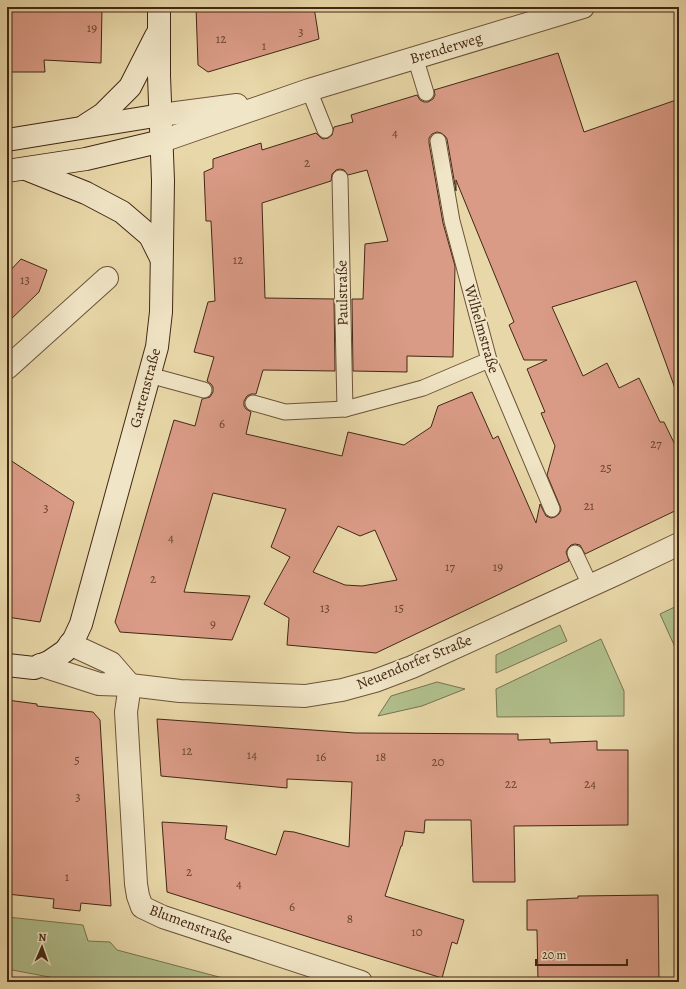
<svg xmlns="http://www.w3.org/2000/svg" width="686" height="989" viewBox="0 0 686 989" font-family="Alegreya,serif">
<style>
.green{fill:#b0bf8c;stroke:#797350}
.building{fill:#da9b86;stroke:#422714;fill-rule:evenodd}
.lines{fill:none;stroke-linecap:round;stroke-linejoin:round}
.lane-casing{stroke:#6c5339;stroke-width:17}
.street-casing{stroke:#6c5339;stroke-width:24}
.secondary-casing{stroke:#422714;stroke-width:24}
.lane{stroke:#f0e5c6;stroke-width:15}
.street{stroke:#f0e5c6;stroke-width:22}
.secondary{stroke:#f0e5c6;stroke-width:22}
.labels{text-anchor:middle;stroke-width:4;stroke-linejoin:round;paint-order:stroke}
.number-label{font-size:13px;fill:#684430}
.street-label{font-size:15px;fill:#422714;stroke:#f0e5c6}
</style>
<rect width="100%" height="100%" fill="#e8d7a8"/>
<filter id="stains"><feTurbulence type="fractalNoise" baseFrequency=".005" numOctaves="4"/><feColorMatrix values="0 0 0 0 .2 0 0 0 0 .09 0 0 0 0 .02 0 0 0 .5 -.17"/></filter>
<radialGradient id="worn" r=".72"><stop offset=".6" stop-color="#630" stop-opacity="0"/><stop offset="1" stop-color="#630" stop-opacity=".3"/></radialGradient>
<g class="green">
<path d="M679 605V656L660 614Z"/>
<path d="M560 625 567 641 496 673V655Z"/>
<path d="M601 639 624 691V716L497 717 496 689Z"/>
<path d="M437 682 465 689 422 706 378 716 391 696Z"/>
<path d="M7 917 83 925 88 941 110 942 117 950 238 982H76L7 969Z"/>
</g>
<g class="building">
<path d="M7 7H102L101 63 44 60 45 72H7Z"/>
<path d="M196 7H314L319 39 208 72 198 65Z"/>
<path d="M558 53 584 132 679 99V391H676L636 281 552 307 583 376 607 363 619 388 639 378 660 422H664L679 453V509L585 554 580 545 575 544 571 545 568 548 566 552 569 561 376 653 287 645 289 618 264 604 290 557 271 547 286 509 213 493 184 592 250 596 232 640 120 632 115 622 174 420 195 426 202 399 210 397 213 392V387L211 384 207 381 214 357 194 352 208 302 215 301 211 221H206L204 172 213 168V159L261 143 262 150 316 133 320 137 323 139 328 138 332 135 334 127 353 122 351 115 417 95 420 100 424 102H428L433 99 435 95 434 90ZM437 132 441 133 445 136 447 139 456 191V180L514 322 509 325 524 360H547L527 369 545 412 541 413 555 446 547 475 560 506 561 510 559 514 555 517 551 518 546 516 540 504 536 523 498 436 493 439 472 392 438 406 431 427 404 445 348 432 342 456 246 434 251 412 246 409 244 406V401L247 396 251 394H256L263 370 335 371 334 299 265 298 262 203 331 181 332 174 336 170 340 169 344 170 348 175 367 170 388 241 365 244 363 299H352L353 371 407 372V356L453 357 455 266 443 223 429 143V138L432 134ZM338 526 360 536 375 530 397 580 362 586 345 585 313 572Z"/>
<path d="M21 259 47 270 39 292 7 323V274Z"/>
<path d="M7 458 74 502 40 622 7 617Z"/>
<path d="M7 700 37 704V706L93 712 100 720 111 906 81 903 80 911 53 908 54 899 7 894Z"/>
<path d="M157 719 355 733 518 734V740L550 739V743L597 741V750H628V825L514 826 515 882H473L471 820H425L424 833 405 831 402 846H401L385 896 464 920 457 944 452 942 442 978 315 939 167 892 162 822 227 826 225 839 276 855 284 831 294 832 349 847 352 782 287 779V788L161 776Z"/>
<path d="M658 895 659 982H538L537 930H527V900L578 898V896Z"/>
</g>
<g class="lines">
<defs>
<g id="lane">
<path d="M415 57 426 93"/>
<path d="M309 90 325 130"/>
<path d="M438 141 452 221 489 360 552 509"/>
<path d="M340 178 345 409"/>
<path d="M149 375 204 390"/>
<path d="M253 403 285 412 345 409 423 388 489 360"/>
<path d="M575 553 590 585"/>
</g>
<g id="street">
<path d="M161 115 237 105"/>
<path d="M162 141 309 90 583 7"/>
<path d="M7 368 107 278"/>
<path d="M70 644 111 663 130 685"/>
<path d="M40 665 99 684 130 685 180 691 305 696 342 690 375 681 412 667 616 574 679 544"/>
<path d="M130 685 126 712 136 884 138 896 142 907 163 917 361 982"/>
</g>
<g id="secondary">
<path d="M86 125 103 114 130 87 156 36"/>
<path d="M7 140 161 115"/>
<path d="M26 169 86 193 122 212 150 236 161 258"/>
<path d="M7 171 86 159 162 141"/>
<path d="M7 665 34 668 49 662 65 651 74 639 81 624 157 347 161 312 163 181 159 76V7"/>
</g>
</defs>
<use href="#lane" class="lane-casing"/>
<use href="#street" class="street-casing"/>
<use href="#secondary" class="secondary-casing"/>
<use href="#lane" class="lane"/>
<use href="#street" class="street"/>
<use href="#secondary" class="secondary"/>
</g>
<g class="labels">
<g class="number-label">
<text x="92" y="32">19</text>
<text x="301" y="36">3</text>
<text x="221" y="43">12</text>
<text x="264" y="50">1</text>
<text x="395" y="137">4</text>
<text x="307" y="167">2</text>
<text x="238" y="264">12</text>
<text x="25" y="284">13</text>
<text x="222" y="428">6</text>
<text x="656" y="448">27</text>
<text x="606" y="472">25</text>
<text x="589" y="510">21</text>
<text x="46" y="512">3</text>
<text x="171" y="542">4</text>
<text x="450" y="571">17</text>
<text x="498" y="571">19</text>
<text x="153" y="583">2</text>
<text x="325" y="612">13</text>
<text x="399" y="612">15</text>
<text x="213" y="628">9</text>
<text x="187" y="755">12</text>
<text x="252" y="759">14</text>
<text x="321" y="761">16</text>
<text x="381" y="761">18</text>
<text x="77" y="764">5</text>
<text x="438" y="766">20</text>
<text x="511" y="788">22</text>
<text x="590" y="788">24</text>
<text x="78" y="801">3</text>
<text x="189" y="876">2</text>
<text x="67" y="881">1</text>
<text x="239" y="888">4</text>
<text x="292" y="911">6</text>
<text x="350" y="923">8</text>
<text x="417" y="936">10</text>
</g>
<g class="street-label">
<text transform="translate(446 48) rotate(-17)" y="5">Brenderweg</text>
<text transform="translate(342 293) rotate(-91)" y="5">Paulstraße</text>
<text transform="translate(482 329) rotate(74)" y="5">Wilhelmstraße</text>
<text transform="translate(145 388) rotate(-75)" y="5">Gartenstraße</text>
<text transform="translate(414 662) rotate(-22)" y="5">Neuendorfer Straße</text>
<text transform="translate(191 924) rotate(20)" y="5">Blumenstraße</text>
</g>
</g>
<rect width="686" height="989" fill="none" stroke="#e8d7a8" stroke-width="24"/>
<rect x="8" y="8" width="670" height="973" fill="none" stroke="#422714" stroke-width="2"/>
<rect x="12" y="12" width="662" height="965" fill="none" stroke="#422714"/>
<g transform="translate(42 947) rotate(2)" stroke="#f0e5c6" stroke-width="3" paint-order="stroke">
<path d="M0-3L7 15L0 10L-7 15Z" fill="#422714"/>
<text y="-6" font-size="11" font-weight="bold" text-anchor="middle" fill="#422714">N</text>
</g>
<path d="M536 959v6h91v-6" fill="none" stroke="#422714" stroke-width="2"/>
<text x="542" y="959" font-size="12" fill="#422714" stroke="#f0e5c6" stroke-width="3" paint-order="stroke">20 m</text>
<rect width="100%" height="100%" filter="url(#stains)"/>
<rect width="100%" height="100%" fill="url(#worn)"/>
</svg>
